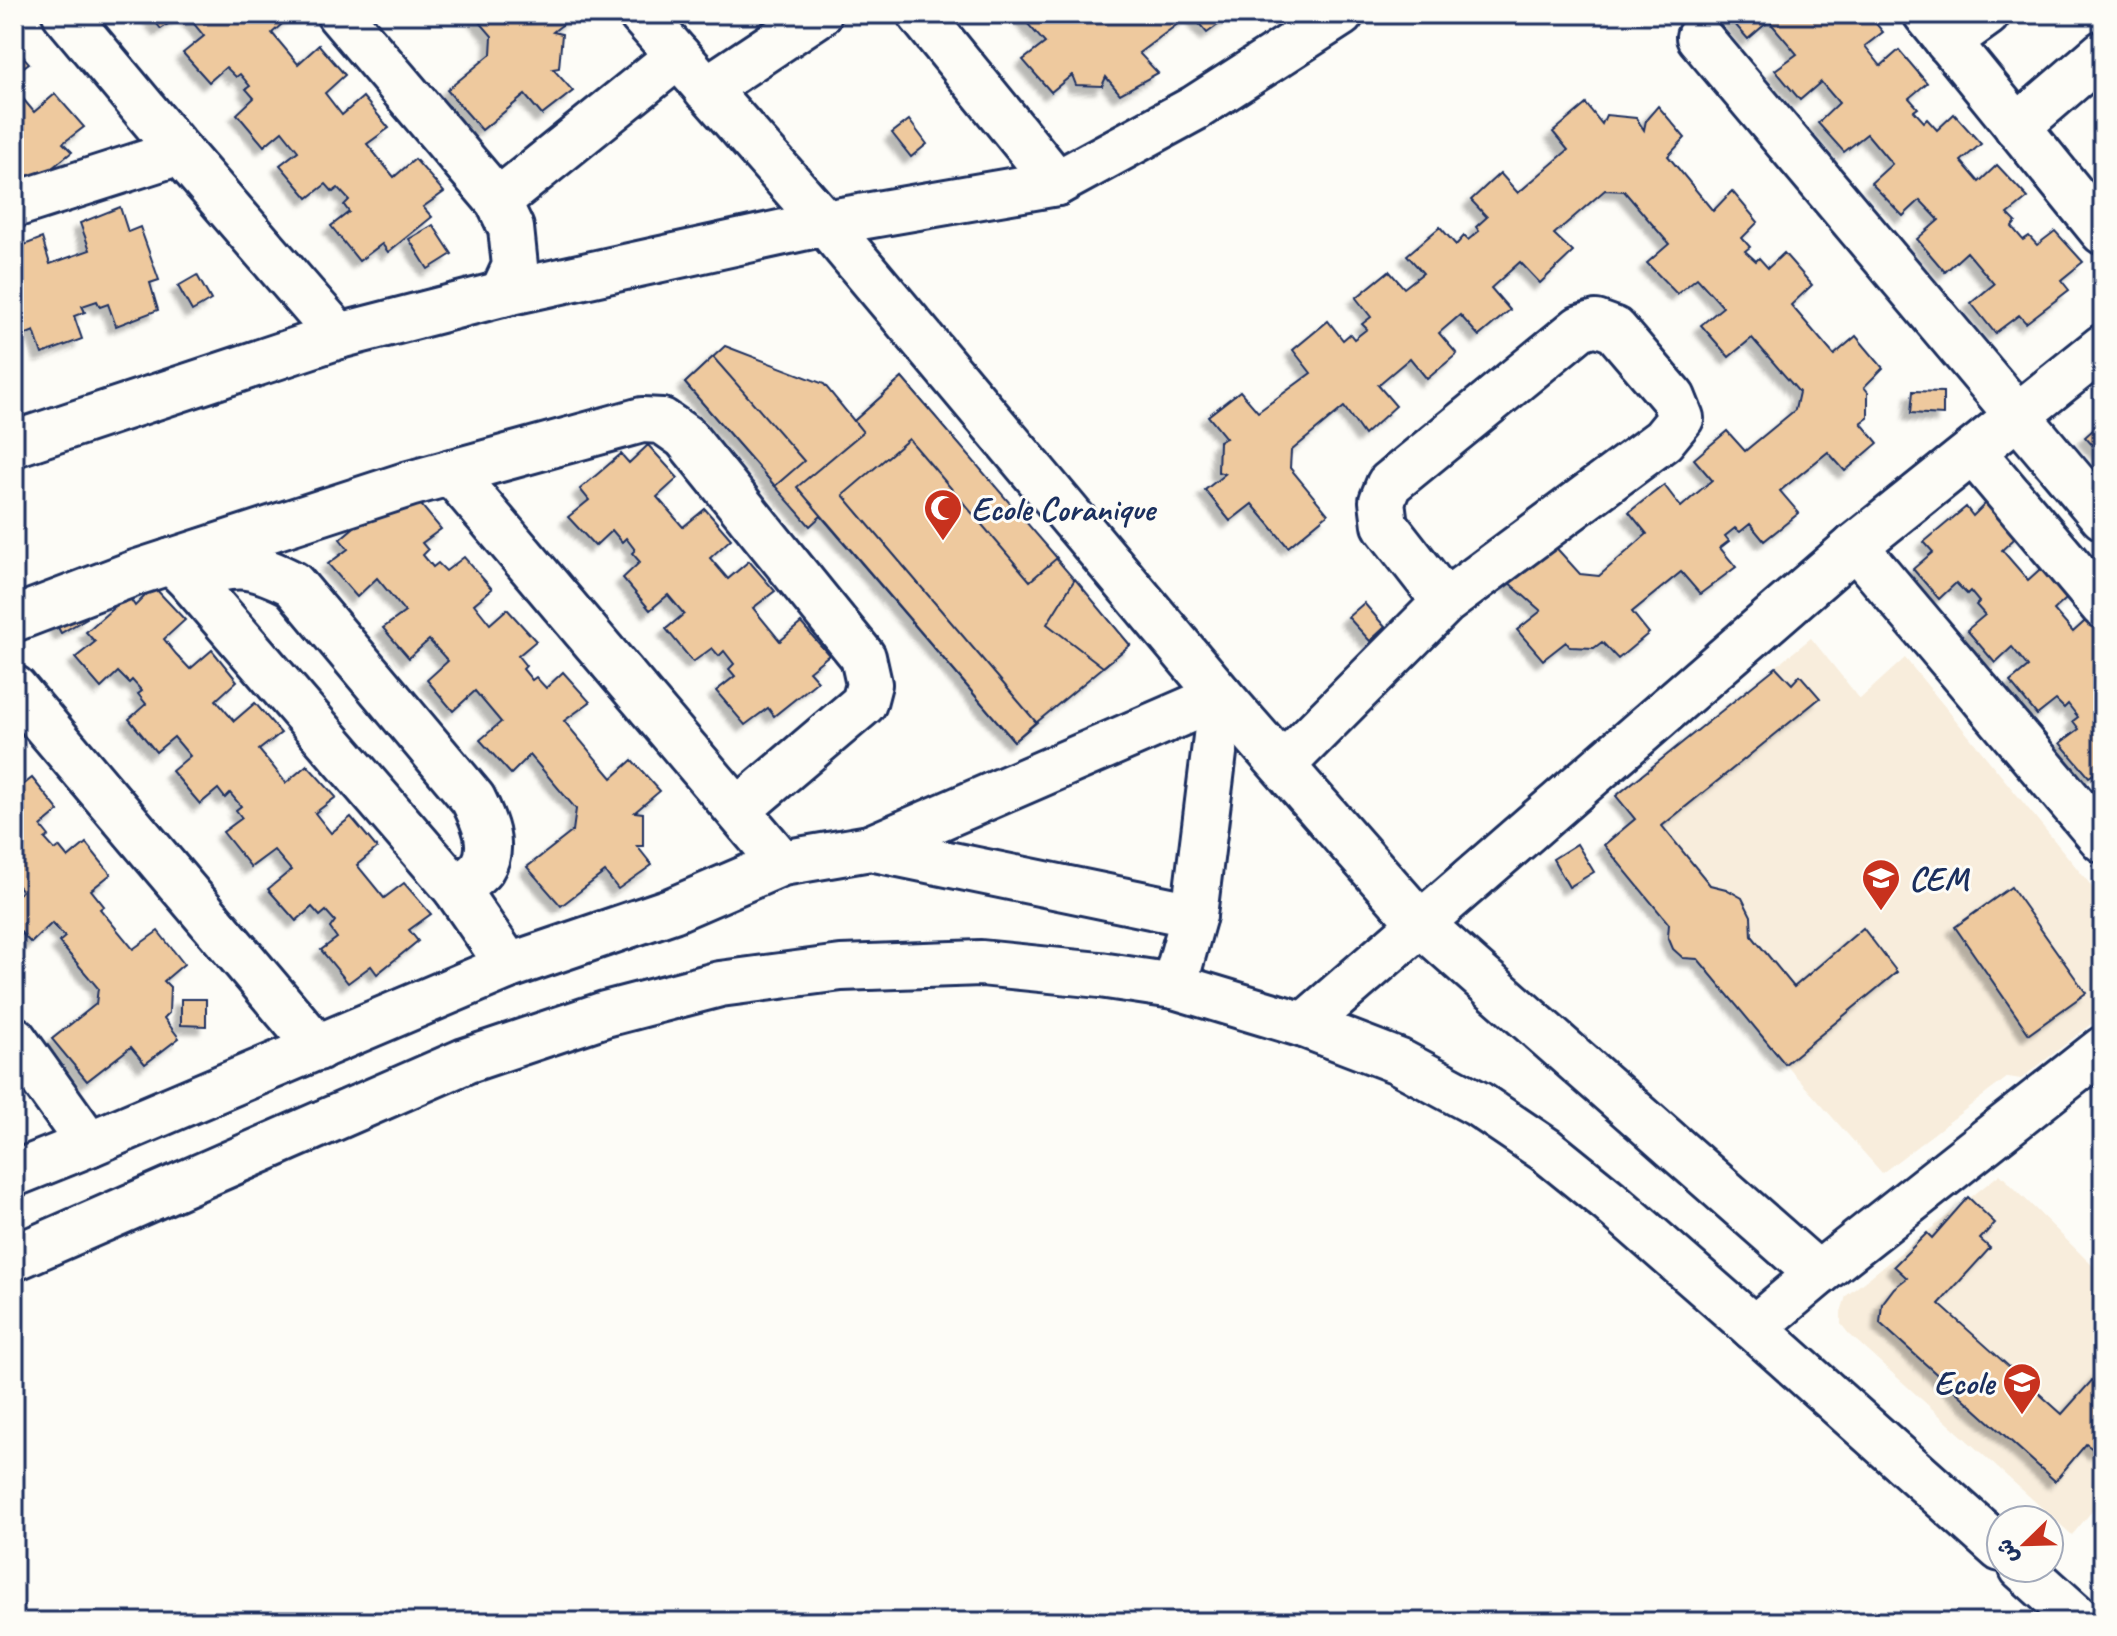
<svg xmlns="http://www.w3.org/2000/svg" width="2117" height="1636" viewBox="0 0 2117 1636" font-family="Caveat,'Playpen Sans Arabic',sans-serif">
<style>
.built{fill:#f8eddc}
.building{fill:#eec99e;stroke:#1b2f5e;stroke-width:2;filter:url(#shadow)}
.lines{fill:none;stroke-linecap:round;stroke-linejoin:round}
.minor-casing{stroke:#1b2f5e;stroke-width:50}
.minor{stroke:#fdfcf7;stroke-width:44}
.labels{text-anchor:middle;stroke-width:6;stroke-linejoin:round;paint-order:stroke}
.poi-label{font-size:34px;font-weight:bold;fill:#1b2f5e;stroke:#fdfcf7;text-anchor:start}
</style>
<defs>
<filter id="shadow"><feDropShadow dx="-7" dy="7" stdDeviation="2" flood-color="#0004"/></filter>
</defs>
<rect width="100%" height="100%" fill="#fdfcf7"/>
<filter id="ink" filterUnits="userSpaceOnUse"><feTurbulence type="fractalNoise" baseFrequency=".0125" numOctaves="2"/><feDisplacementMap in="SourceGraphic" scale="16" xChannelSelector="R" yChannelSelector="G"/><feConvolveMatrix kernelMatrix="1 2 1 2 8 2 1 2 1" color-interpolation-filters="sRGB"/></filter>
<g filter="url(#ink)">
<g class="built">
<path d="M1811 638 1860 699 1905 658 2103 900V1015L2021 1079 2008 1077 1882 1173 1785 1064 1698 959 1683 958 1673 949 1668 937 1669 924 1604 845 1635 819 1616 796Z"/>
<path d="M2000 1174 2103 1276V1498L2072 1535 1849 1334 1841 1324V1312L1846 1296Z"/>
</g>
<g class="building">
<path d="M149 14H182L161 29Z"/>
<path d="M186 14H293L272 33 298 64 319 45 345 75 325 93 342 115 363 97 389 128 367 144 380 160 394 177 415 159 444 192 423 207 432 217 388 252 382 244 359 261 331 226 349 212 344 205 349 200 338 188 333 192 326 184 308 198 280 165 298 151 282 131 264 146 237 114 254 98 246 89 250 86 240 74 236 77 226 67 209 82 183 53 204 36Z"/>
<path d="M473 14H576L553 32 562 34 559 68 553 69 573 91 542 115 525 95 482 130 447 90 491 54 492 36Z"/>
<path d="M1019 14H1233L1207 33 1191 14 1139 53 1158 73 1120 94 1106 77 1102 86 1076 85 1072 75 1051 92 1023 60 1045 43Z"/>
<path d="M1726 14H1868L1883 32 1865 46 1881 66 1899 50 1927 83 1909 98 1918 108 1914 111 1924 122 1927 119 1937 130 1954 114 1981 144 1961 161 1979 182 1997 165 2028 198 2008 214 2016 222 2012 227 2023 240 2029 236 2037 245 2055 231 2083 262 2061 280 2069 290 2026 323 2019 315 1995 333 1971 303 1994 284 1967 252 1945 272 1917 239 1939 220 1920 200 1903 216 1871 183 1892 164 1867 134 1844 152 1818 123 1839 103 1821 82 1800 100 1775 70 1797 54 1769 21 1748 39Z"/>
<path d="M14 46 29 63 14 74Z"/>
<path d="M14 88 34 112 55 94 84 127 63 143 72 152 28 187 14 185Z"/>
<path d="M1586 104 1602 124 1606 115 1636 118 1644 130 1646 120 1658 106 1685 138 1668 156 1713 211 1732 191 1758 222 1742 238 1750 247 1745 251 1756 261 1759 258 1768 268 1784 253 1812 285 1791 305 1834 355 1856 336 1883 368 1864 387 1868 392V418L1861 423 1878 443 1845 471 1828 452 1780 491 1799 513 1764 541 1750 524 1740 532 1735 528 1725 536 1729 541 1720 548 1736 567 1700 594 1681 572 1632 612 1649 633 1618 659 1602 642 1594 648 1570 647 1566 642 1543 660 1517 630 1541 611 1507 581 1551 542 1580 574 1599 576 1647 534 1629 512 1664 485 1681 507 1712 480 1694 459 1727 431 1745 451 1795 410 1799 392 1752 338 1729 357 1701 325 1723 307 1697 278 1677 294 1647 263 1669 244 1624 191 1605 190 1554 234 1573 252 1540 283 1520 262 1491 288 1510 310 1479 336 1460 315 1439 333 1457 354 1427 379 1410 358 1378 385 1396 406 1364 435 1344 407 1291 451 1290 468 1328 514 1288 547 1252 504 1230 521 1205 490 1225 474 1218 472 1219 441 1226 438 1208 416 1240 391 1258 412 1311 373 1293 350 1328 321 1343 340 1350 334 1354 339 1367 329 1362 324 1371 317 1356 298 1389 271 1404 288 1423 273 1407 255 1440 227 1456 245 1464 236 1468 240 1479 231 1476 227 1487 217 1471 200 1500 173 1518 193 1568 150 1553 132Z"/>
<path d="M909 120 927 144 911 157 892 133Z"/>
<path d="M120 207 128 232 140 227 159 280 150 283 158 310 116 326 108 304 100 307 97 301 82 306 85 312 74 316 82 339 42 354 34 331 14 339V249L42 238 50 264 90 250 80 223Z"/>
<path d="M433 225 452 254 428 269 409 239Z"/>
<path d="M197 275 211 300 192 311 178 286Z"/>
<path d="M725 346 824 384 854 421 902 378 1130 645 1014 741 821 516 810 526 685 383Z"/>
<path d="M713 357 804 461 775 486 685 383Z"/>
<path d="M902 378 1057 558 1030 581 909 439 843 495 1036 722 1014 741 797 487 863 432 854 421Z"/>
<path d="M1913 391 1943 392V415L1911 413Z"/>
<path d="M2103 421V457L2085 437Z"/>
<path d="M648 445 678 478 657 497 683 527 705 509 731 539 710 558 728 579 749 561 775 591 753 608 780 641 801 623 829 655 809 671 818 681 774 716 768 708 745 725 716 691 735 676 729 669 734 664 724 651 719 656 712 648 693 662 666 629 684 614 668 595 650 610 623 578 640 562 632 553 635 550 626 538 622 542 612 530 595 546 568 517 589 500 580 489 621 454 629 463Z"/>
<path d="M412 494 441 529 422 543 428 550 423 555 433 567 438 563 446 571 464 557 492 589 474 604 490 624 507 609 536 641 518 656 526 666 523 669 532 680 536 677 546 688 563 672 590 702 564 721 612 778 632 760 660 791 635 812 643 813V846H637L652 865 618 889 605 872 561 906 527 867 573 831 576 809 530 755 511 774 480 740 501 722 475 691 453 711 427 680 448 661 429 640 409 658 383 628 405 612 377 578 357 597 328 564 348 549 340 539 383 503Z"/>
<path d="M1992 497 2023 531 2002 550 2028 580 2049 561 2075 591 2054 610 2073 632 2093 614 2103 625V656L2097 660 2103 668V768L2089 777 2060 743 2079 729 2073 721 2078 717 2068 704 2064 708 2056 700 2037 715 2010 682 2028 667 2012 647 1995 663 1967 630 1985 615 1976 605 1979 602 1970 591 1967 594 1956 583 1939 599 1913 569 1933 552 1924 542 1966 507 1973 516Z"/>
<path d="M1075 579 1130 645 1103 667 1047 624Z"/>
<path d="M154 587 185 620 164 639 176 654 190 669 212 650 237 681 216 700 234 721 255 703 281 733 259 750 271 764 286 783 307 765 336 797 315 813 331 833 351 817 377 848 357 865 384 898 404 883 431 914 409 930 418 941 377 974 371 966 348 983 321 950 337 938 330 928 335 921 326 911 320 916 312 907 296 921 268 889 291 870 274 850 251 867 223 832 242 818 236 810 241 806 230 793 225 798 218 789 200 804 172 771 190 756 174 737 156 752 129 719 146 704 138 694 142 691 132 680 129 683 118 672 101 688 75 658 95 642 86 632 128 595 135 606Z"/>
<path d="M77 601 87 618 61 633 52 616Z"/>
<path d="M1364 603 1385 627 1370 641 1348 617Z"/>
<path d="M1776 667 1792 684 1800 675 1820 698 1662 826 1710 885 1726 889 1742 898 1751 916 1752 936 1794 987 1863 928 1897 972 1785 1064 1698 959 1683 958 1673 949 1668 937 1669 924 1604 845 1635 819 1616 796Z"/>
<path d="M32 778 59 811 41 826 49 836 45 839 55 850 59 847 68 858 86 843 111 874 91 890 104 906 100 909 133 949 158 931 184 964 164 981 170 987 169 1013 164 1018 179 1038 145 1064 131 1047 87 1081 52 1039 96 1004 98 988 59 942 65 937 52 923 31 943 14 925V898L22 891 14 881V792Z"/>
<path d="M1577 844 1594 872 1569 887 1553 859Z"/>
<path d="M2011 887 2086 993 2029 1034 1955 927Z"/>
<path d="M181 999H206V1026L181 1025Z"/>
<path d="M1968 1197 1995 1223 1980 1239 1990 1248 1939 1304 2062 1414 2103 1368V1446L2097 1452 2086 1444 2055 1481 1880 1323 1882 1304 1894 1288 1907 1278 1894 1266 1927 1233 1932 1238Z"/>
</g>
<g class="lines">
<defs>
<g id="minor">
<path d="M65 14 180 152 339 336"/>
<path d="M339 14 498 201 511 228 515 266 502 294"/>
<path d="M641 14 825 223 1221 696 1194 915 1174 986"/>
<path d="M920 14 1057 183"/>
<path d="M1926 14 2103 232"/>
<path d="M1699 37 2103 517"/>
<path d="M1948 42 1987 14"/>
<path d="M706 89 819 14"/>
<path d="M2017 127 2103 53"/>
<path d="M498 201 678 56"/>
<path d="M14 205 180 152"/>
<path d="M14 444 339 336 502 294 825 223 1057 183 1195 108 1341 14"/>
<path d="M1973 452 2103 606"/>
<path d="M451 472 782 863"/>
<path d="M1855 546 2103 840"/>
<path d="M171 561 188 578 456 889 509 966"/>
<path d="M195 576C237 561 254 564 293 584L473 799C483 819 496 846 482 868 476 876 464 883 456 889"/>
<path d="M14 619 135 573 409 484 642 420 662 421 685 437 863 657 869 684 864 703 738 810"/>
<path d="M14 688 318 1048"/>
<path d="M1283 765 1445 602 1663 440 1681 418 1673 398 1615 330 1596 323 1580 328 1389 484 1382 501 1385 525 1445 602"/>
<path d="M870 848 1221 696 1421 924 1818 1274"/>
<path d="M1304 1025 1855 546 2103 347"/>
<path d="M14 1039 89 1144"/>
<path d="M14 1174 89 1144 509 966 673 910 782 863 870 848 1194 915"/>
<path d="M14 1258 465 1061 605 1014 720 984 841 968 981 963 1100 975 1174 986 1304 1025 1398 1061 1478 1104 1546 1150 1609 1201 1754 1328 2001 1549"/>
<path d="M1754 1328 1818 1274 2103 1049"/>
<path d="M2022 1568 2082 1622"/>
</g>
</defs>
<use href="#minor" class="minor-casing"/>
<use href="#minor" class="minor"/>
</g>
</g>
<defs>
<symbol id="mosque-pin" viewBox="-11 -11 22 30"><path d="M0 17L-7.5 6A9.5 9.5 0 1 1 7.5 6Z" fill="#c8321e" stroke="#fdfcf7"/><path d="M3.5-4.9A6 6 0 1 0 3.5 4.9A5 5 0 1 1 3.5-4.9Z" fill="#fff"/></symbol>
<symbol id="school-pin" viewBox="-11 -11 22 30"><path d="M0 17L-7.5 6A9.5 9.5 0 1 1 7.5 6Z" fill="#c8321e" stroke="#fdfcf7"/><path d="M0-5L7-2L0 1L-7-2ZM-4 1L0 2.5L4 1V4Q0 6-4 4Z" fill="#fff"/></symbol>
</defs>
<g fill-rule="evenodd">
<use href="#mosque-pin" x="921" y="486" width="44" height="60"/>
<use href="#school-pin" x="1859" y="856" width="44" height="60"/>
<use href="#school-pin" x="2000" y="1360" width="44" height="60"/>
</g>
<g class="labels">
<g class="poi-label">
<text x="971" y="520">Ecole Coranique</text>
<text x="1909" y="890">CEM</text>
<text x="1994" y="1394" text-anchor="end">Ecole</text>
</g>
</g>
<rect width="2117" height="1636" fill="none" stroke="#fdfcf7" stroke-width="48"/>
<rect x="24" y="24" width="2069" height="1588" fill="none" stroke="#1b2f5e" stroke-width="3" filter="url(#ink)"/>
<g transform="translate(2025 1544) rotate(247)"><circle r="38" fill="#fdfcf7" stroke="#a3aaba" stroke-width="2"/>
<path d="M0-6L14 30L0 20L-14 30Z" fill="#c8321e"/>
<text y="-12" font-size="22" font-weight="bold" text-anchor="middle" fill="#1b2f5e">ش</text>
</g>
</svg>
